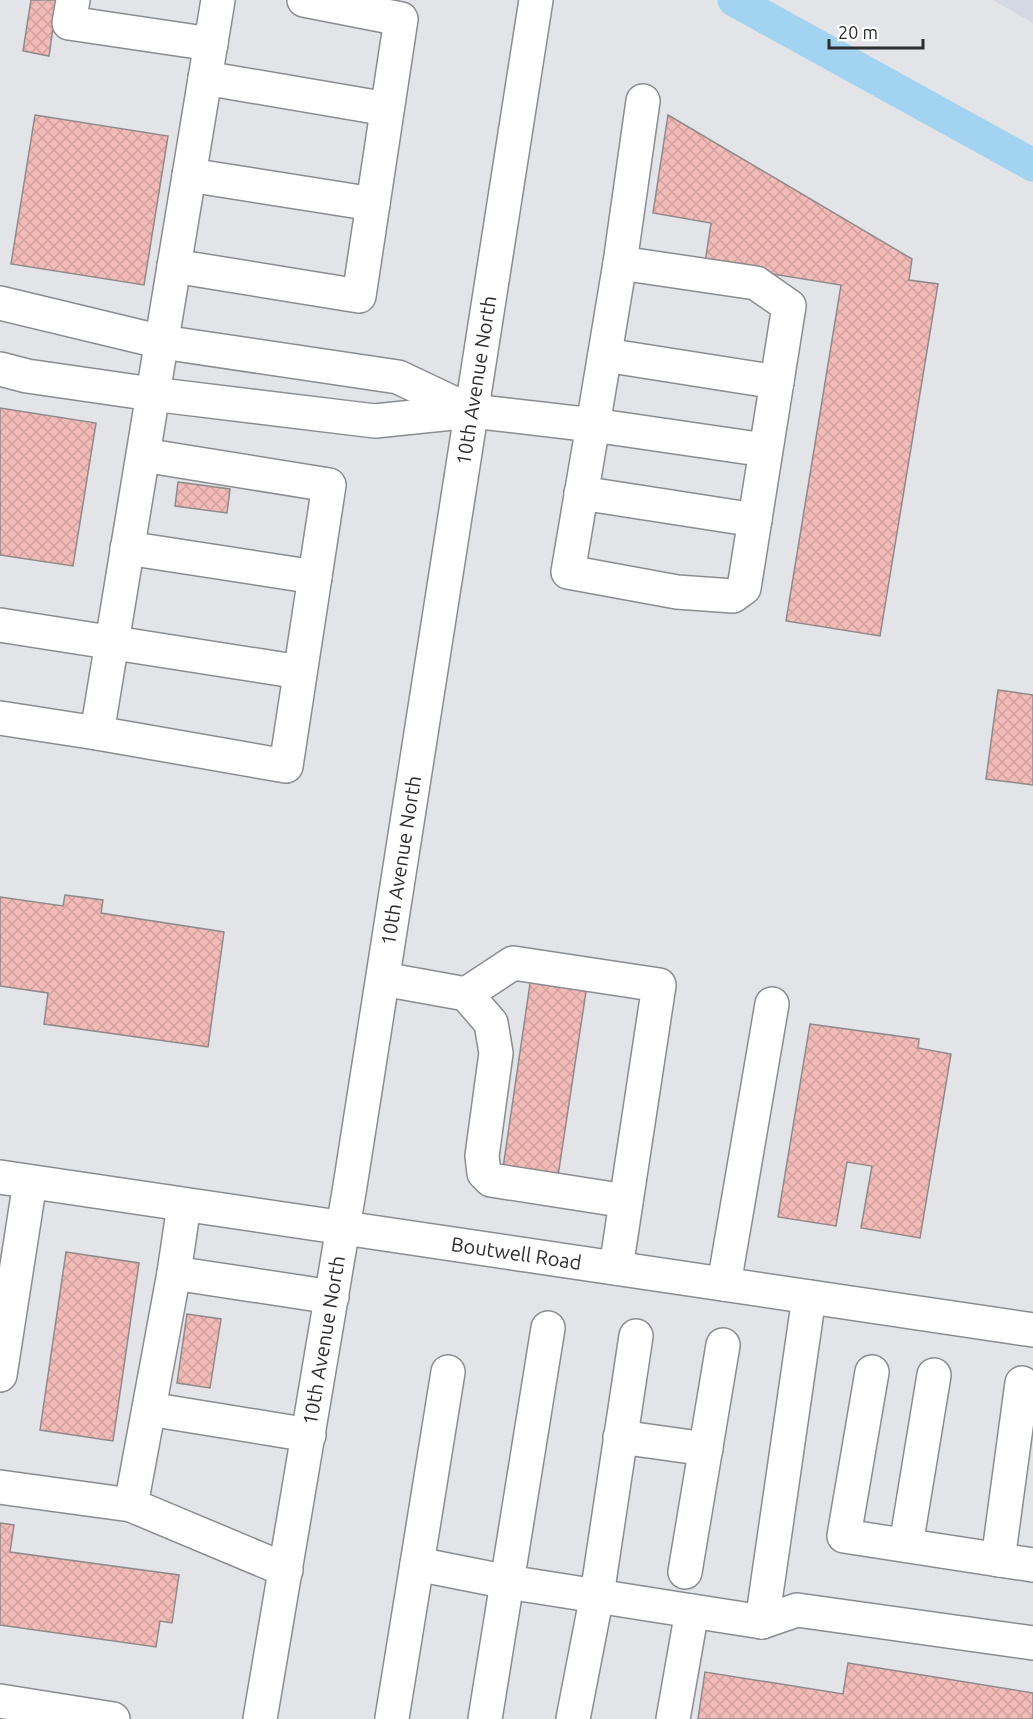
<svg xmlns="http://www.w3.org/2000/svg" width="1033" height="1719" viewBox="0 0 1033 1719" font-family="Ubuntu,sans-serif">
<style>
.built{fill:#d3d8e3}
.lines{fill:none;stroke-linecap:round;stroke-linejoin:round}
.canal{stroke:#a2d3f0;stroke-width:33}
.building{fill:url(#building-cross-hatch);stroke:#8f8a8a;stroke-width:1.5}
.minor-casing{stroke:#8a8c90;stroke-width:36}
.minor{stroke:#fff;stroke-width:33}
.labels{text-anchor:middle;stroke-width:4.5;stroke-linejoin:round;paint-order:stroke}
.street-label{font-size:20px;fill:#2c2d2e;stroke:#fff}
</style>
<defs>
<pattern id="building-cross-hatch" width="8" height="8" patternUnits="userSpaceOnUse" patternTransform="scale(1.5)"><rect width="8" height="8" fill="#f3bbb8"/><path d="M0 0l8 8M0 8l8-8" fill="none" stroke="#d0a19e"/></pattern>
</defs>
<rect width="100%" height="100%" fill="#e2e4e7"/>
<path class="built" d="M993 0H1033V23Z"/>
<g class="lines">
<path class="canal" d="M734 0 1033 165"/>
</g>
<g class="building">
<path d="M31 0H57L49 56 23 51Z"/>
<path d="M35 115 168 136 144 285 11 264Z"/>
<path d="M668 115 912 259 909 280 938 284 880 636 786 621 841 285 705 263 711 223 653 213Z"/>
<path d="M0 408 96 423 73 566 0 555Z"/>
<path d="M178 482 230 489 227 513 175 506Z"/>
<path d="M998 690 1033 695V785L986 779Z"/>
<path d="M65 895 103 900 101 913 224 932 208 1047 44 1024 48 993 0 986V897L63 906Z"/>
<path d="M531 977 587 985 558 1176 503 1168Z"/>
<path d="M810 1024 919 1039 918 1048 951 1054 920 1238 861 1228 872 1166 847 1162 836 1226 778 1217Z"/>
<path d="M66 1252 139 1263 113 1441 40 1430Z"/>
<path d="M187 1314 221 1319 210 1388 177 1383Z"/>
<path d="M0 1523 14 1525 10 1552 179 1575 172 1623 160 1621 156 1647 0 1625Z"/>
<path d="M848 1663 1033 1693V1719H698L705 1672 843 1694Z"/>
</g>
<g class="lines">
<defs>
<g id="minor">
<path d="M73 0 69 23 211 44"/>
<path d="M205 78 387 109"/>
<path d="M189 175 373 204"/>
<path d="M620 263 643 101"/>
<path d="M174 266 359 296 401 19 304 0"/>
<path d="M0 303 162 342 398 377 470 411"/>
<path d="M605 355 777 382"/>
<path d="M0 369 27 376 152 394 375 421 472 411 593 425 568 572 677 592 733 596 744 588 789 306 756 283 620 263 593 425 765 450"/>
<path d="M143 455 329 485 286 766 97 733 218 0"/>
<path d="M581 493 755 520"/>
<path d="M127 548 315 577"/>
<path d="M0 625 300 672"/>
<path d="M0 718 97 733"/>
<path d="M383 979 466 994 513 963 659 985 616 1268"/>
<path d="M466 994 491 1023 496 1053 482 1156 484 1173 491 1180 626 1201"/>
<path id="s1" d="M0 1177 1033 1330"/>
<path d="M174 1273 184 1205"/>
<path d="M724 1284 772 1004"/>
<path d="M872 1372 844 1536 1033 1565"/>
<path d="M0 1375 30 1182"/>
<path d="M149 1409 309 1435"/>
<path d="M620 1437 706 1449"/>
<path d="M0 1487 131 1505 286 1570"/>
<path d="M131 1505 174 1273 332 1297"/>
<path d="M906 1545 934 1375"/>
<path d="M998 1560 1022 1383"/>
<path d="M417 1564 448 1372"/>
<path d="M685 1572 723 1345"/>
<path d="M762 1622 797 1610 1033 1643"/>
<path d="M0 1701 113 1719"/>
<path d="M392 1718 417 1564 508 1582 692 1611"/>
<path id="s2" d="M260 1719 350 1186 536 0"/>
<path d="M485 1719 548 1328"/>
<path d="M573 1719 597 1595 636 1336"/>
<path d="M673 1719 692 1611 762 1622 809 1297"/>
</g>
</defs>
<use href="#minor" class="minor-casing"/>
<use href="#minor" class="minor"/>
</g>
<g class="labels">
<g class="street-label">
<text dy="7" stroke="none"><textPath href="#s2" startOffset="1356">10th Avenue North</textPath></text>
<text dy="7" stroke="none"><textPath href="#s2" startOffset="870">10th Avenue North</textPath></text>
<text dy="7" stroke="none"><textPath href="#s1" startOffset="522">Boutwell Road</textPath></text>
<text dy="7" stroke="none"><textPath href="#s2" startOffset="384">10th Avenue North</textPath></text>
</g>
</g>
<path d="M829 39v9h94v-9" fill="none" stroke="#2c2d2e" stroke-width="3"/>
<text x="838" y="39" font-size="18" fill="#2c2d2e" stroke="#ffffff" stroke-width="4.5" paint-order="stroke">20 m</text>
</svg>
